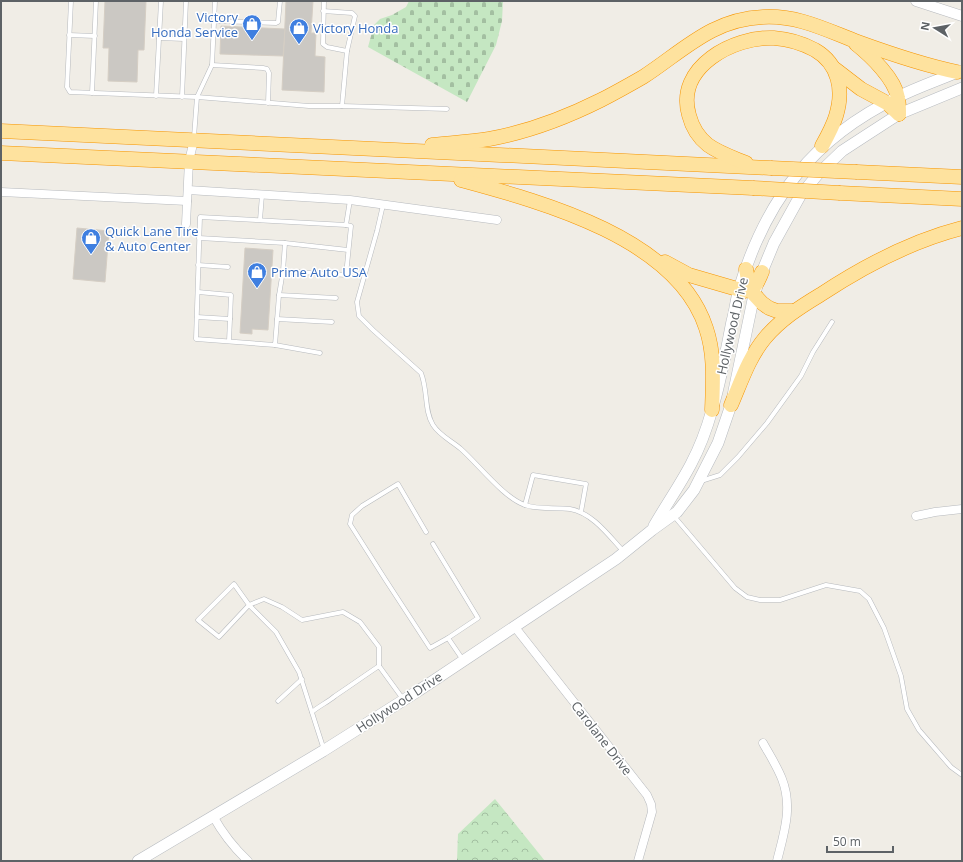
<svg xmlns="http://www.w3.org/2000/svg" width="963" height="862" viewBox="0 0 963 862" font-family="'Open Sans',sans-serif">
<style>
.forest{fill:url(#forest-crowns)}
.cemetery{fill:url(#cemetery-stones)}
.building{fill:#cbc8c3;stroke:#d5cec4}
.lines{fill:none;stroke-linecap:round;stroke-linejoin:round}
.service-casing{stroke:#b6b9bd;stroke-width:5}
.minor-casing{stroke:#b6b9bd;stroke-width:9}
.tertiary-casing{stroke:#b6b9bd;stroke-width:11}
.secondary-casing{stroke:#b7bbc0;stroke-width:12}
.trunk-casing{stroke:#f69500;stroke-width:15}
.service{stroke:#fff;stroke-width:4}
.minor{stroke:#fff;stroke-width:8}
.tertiary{stroke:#fff;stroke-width:10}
.secondary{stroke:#fff;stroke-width:11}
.trunk{stroke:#fee29e;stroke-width:14}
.trunk-bridge-casing{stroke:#f69500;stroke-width:15;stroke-linecap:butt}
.trunk-bridge{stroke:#fee29e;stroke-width:14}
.labels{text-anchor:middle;stroke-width:3;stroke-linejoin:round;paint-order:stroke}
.shop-label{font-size:13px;fill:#366cbe;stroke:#fff;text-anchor:start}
.street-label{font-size:13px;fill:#5d6266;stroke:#fff}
</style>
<defs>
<pattern id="forest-crowns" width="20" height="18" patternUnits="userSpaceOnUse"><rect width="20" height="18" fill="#c5e7c2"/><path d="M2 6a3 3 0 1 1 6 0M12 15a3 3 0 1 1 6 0" fill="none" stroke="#a3bfa1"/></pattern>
<pattern id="cemetery-stones" width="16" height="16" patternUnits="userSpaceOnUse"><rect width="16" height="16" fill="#c5e7c2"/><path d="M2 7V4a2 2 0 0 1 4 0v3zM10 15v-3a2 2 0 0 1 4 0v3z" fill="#a3bfa1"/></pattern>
</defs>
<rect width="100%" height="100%" fill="#f0ede6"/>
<path class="forest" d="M495 799 545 861H457L458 834Z"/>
<path class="cemetery" d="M409 1H503L502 21 496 45 467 102 368 47 374 25 380 19 392 15 406 7Z"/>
<g class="building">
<path d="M105 1H146L144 50H138L137 82 108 81 109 48H103Z"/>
<path d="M286 1H313L311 33H316L315 56 325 57 324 92 282 90Z"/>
<path d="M221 26 285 29 283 56 220 54Z"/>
<path d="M77 228 109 231 105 282 73 279Z"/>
<path d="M245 248 273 250 268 330 252 329V334L240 333Z"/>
</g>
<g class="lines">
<defs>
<g id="service">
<path d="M71 1 67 87 70 92 197 97 212 65 215 1"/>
<path d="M324 1 323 44 327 47 347 51"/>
<path d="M214 21 276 23 278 22 280 1"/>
<path d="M69 35 95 36"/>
<path d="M159 38 184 39"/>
<path d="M212 65 263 68 267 69 269 73 268 103"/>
<path d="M92 93 96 1"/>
<path d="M156 96 161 1"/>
<path d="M182 97 186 1"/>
<path d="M342 106 447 109"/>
<path d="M194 137 197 97 309 106H342L347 51 355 16 352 13 323 11"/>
<path d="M383 205 377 231 357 302 359 316 373 330 421 373C428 390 424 411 433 425 440 436 452 441 461 449 478 464 505 499 525 505 539 510 555 507 570 509 593 513 609 536 624 552"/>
<path d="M260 220 262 195"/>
<path d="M199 238 285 243"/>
<path d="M348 250 285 243 283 271 279 295 275 345 196 339 200 217 346 225 350 200"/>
<path d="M198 265 228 267"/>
<path d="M283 271 346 275 351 226 346 225"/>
<path d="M279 295 336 298"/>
<path d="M197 317 230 319 231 295 198 292"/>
<path d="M277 319 332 322"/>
<path d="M229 341 230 319"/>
<path d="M275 345 320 353"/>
<path d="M701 481 720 475 738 457 767 423 801 376 813 352 832 322"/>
<path d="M525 505 533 475 586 484 581 512"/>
<path d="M673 515 735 588 747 597 760 600H780L826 585 860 591 869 599 884 628 901 676 907 709 919 730 951 767 962 775"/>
<path d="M426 532 398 484 362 506 352 515 350 524 385 579 430 648 448 638 463 660"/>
<path d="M433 544 478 618 448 638"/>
<path d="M278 701 302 679"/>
<path d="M312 712C319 706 328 702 335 696 350 686 364 676 379 666L403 699"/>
<path d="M324 750 299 672 276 632 249 605 219 637 198 620 234 584 249 605 264 599 282 607 302 620 343 612 360 622 379 647V666"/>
</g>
<g id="minor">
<path d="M188 190 350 200 497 220"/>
<path d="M1 192 187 201"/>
<path d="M186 224 189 161 194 140"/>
<path d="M916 516 935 512 962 509"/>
<path d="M514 626 647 795 651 804 652 812 638 861"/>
<path d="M763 743C769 754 777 766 782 779 793 807 784 833 777 861"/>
<path d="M213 816C223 834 233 847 248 861"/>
</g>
<path id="tertiary" d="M916 1 962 16"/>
<g id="secondary">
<path d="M654 526C666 505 680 485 691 464 700 447 707 428 712 410 721 381 726 351 732 321 735 311 736 299 739 289 766 199 813 138 898 97 918 87 939 80 960 71"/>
<path d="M138 861 323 751 418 691 616 559 652 530 677 512 694 490 718 443 731 405 754 295 762 272 774 243 800 196 818 174 842 151 865 136 899 114 962 88"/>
</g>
<g id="trunk">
<path d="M856 44C871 56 895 79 898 98 899 103 899 109 899 114"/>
<path d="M835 69 861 89 887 103 899 114"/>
<path d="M1 131 771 168"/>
<path d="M432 145C451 143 471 142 489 139 528 132 565 118 601 100 615 93 629 85 643 77 683 51 712 19 763 17 798 15 826 30 858 42 891 54 923 65 957 72"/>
<path d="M1 153 753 188"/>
<path d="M746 163C734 158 719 153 708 145 698 137 692 127 689 115 675 67 734 36 774 38 789 39 802 43 815 50 839 64 844 90 836 116 833 126 827 137 822 146"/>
<path d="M857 172 962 177"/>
<path d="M461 180C542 202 677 238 706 328 715 354 713 382 712 410"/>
<path d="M840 193 962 199"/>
<path d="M665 262 689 275 744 291C756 289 757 283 762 272"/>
<path d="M746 269 750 290 762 303 769 308 777 311H794"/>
<path d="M731 405C741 382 749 357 765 338 780 320 800 307 820 295 864 266 911 241 962 228"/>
</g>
</defs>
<use href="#service" class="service-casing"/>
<use href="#minor" class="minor-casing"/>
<use href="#tertiary" class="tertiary-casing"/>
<use href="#secondary" class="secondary-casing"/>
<use href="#trunk" class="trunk-casing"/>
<use href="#service" class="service"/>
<use href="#minor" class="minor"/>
<use href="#tertiary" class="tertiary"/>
<use href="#secondary" class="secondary"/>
<use href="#trunk" class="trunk"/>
<defs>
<g id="trunk-bridge">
<path d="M771 168 857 172"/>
<path d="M753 188 840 193"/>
</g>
</defs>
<use href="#trunk-bridge" class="trunk-bridge-casing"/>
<use href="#trunk-bridge" class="trunk-bridge"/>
</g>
<defs>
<symbol id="shop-pin" viewBox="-11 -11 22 30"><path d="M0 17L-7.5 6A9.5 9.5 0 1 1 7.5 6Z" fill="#3f7fe0" stroke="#fff"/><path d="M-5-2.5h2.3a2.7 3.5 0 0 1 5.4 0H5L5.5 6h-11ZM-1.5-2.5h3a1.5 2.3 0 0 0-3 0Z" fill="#fff"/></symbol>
</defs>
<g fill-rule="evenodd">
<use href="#shop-pin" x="241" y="13" width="22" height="30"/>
<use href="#shop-pin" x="288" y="17" width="22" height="30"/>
<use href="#shop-pin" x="80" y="227" width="22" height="30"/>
<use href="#shop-pin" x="246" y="261" width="22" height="30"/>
</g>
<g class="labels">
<g class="shop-label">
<text x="238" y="22" text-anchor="end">Victory<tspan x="238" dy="15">Honda Service</tspan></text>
<text x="313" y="33">Victory Honda</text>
<text x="105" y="236">Quick Lane Tire<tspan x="105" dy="15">&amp; Auto Center</tspan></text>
<text x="271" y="277">Prime Auto USA</text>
</g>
<g class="street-label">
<text transform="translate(732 326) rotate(-77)" y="5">Hollywood Drive</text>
<text transform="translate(399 702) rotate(-33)" y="5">Hollywood Drive</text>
<text transform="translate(602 738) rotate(52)" y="5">Carolane Drive</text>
</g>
</g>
<rect width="963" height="862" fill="none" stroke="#5d6266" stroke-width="4"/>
<g transform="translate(935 28) rotate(281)" stroke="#ffffff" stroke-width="3" paint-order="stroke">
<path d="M0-3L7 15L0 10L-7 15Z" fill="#5d6266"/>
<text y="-6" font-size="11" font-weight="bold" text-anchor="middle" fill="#5d6266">N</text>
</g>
<path d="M827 846v6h66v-6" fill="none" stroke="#5d6266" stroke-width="2"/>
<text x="833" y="846" font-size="12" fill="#5d6266" stroke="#ffffff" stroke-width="3" paint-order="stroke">50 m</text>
</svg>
